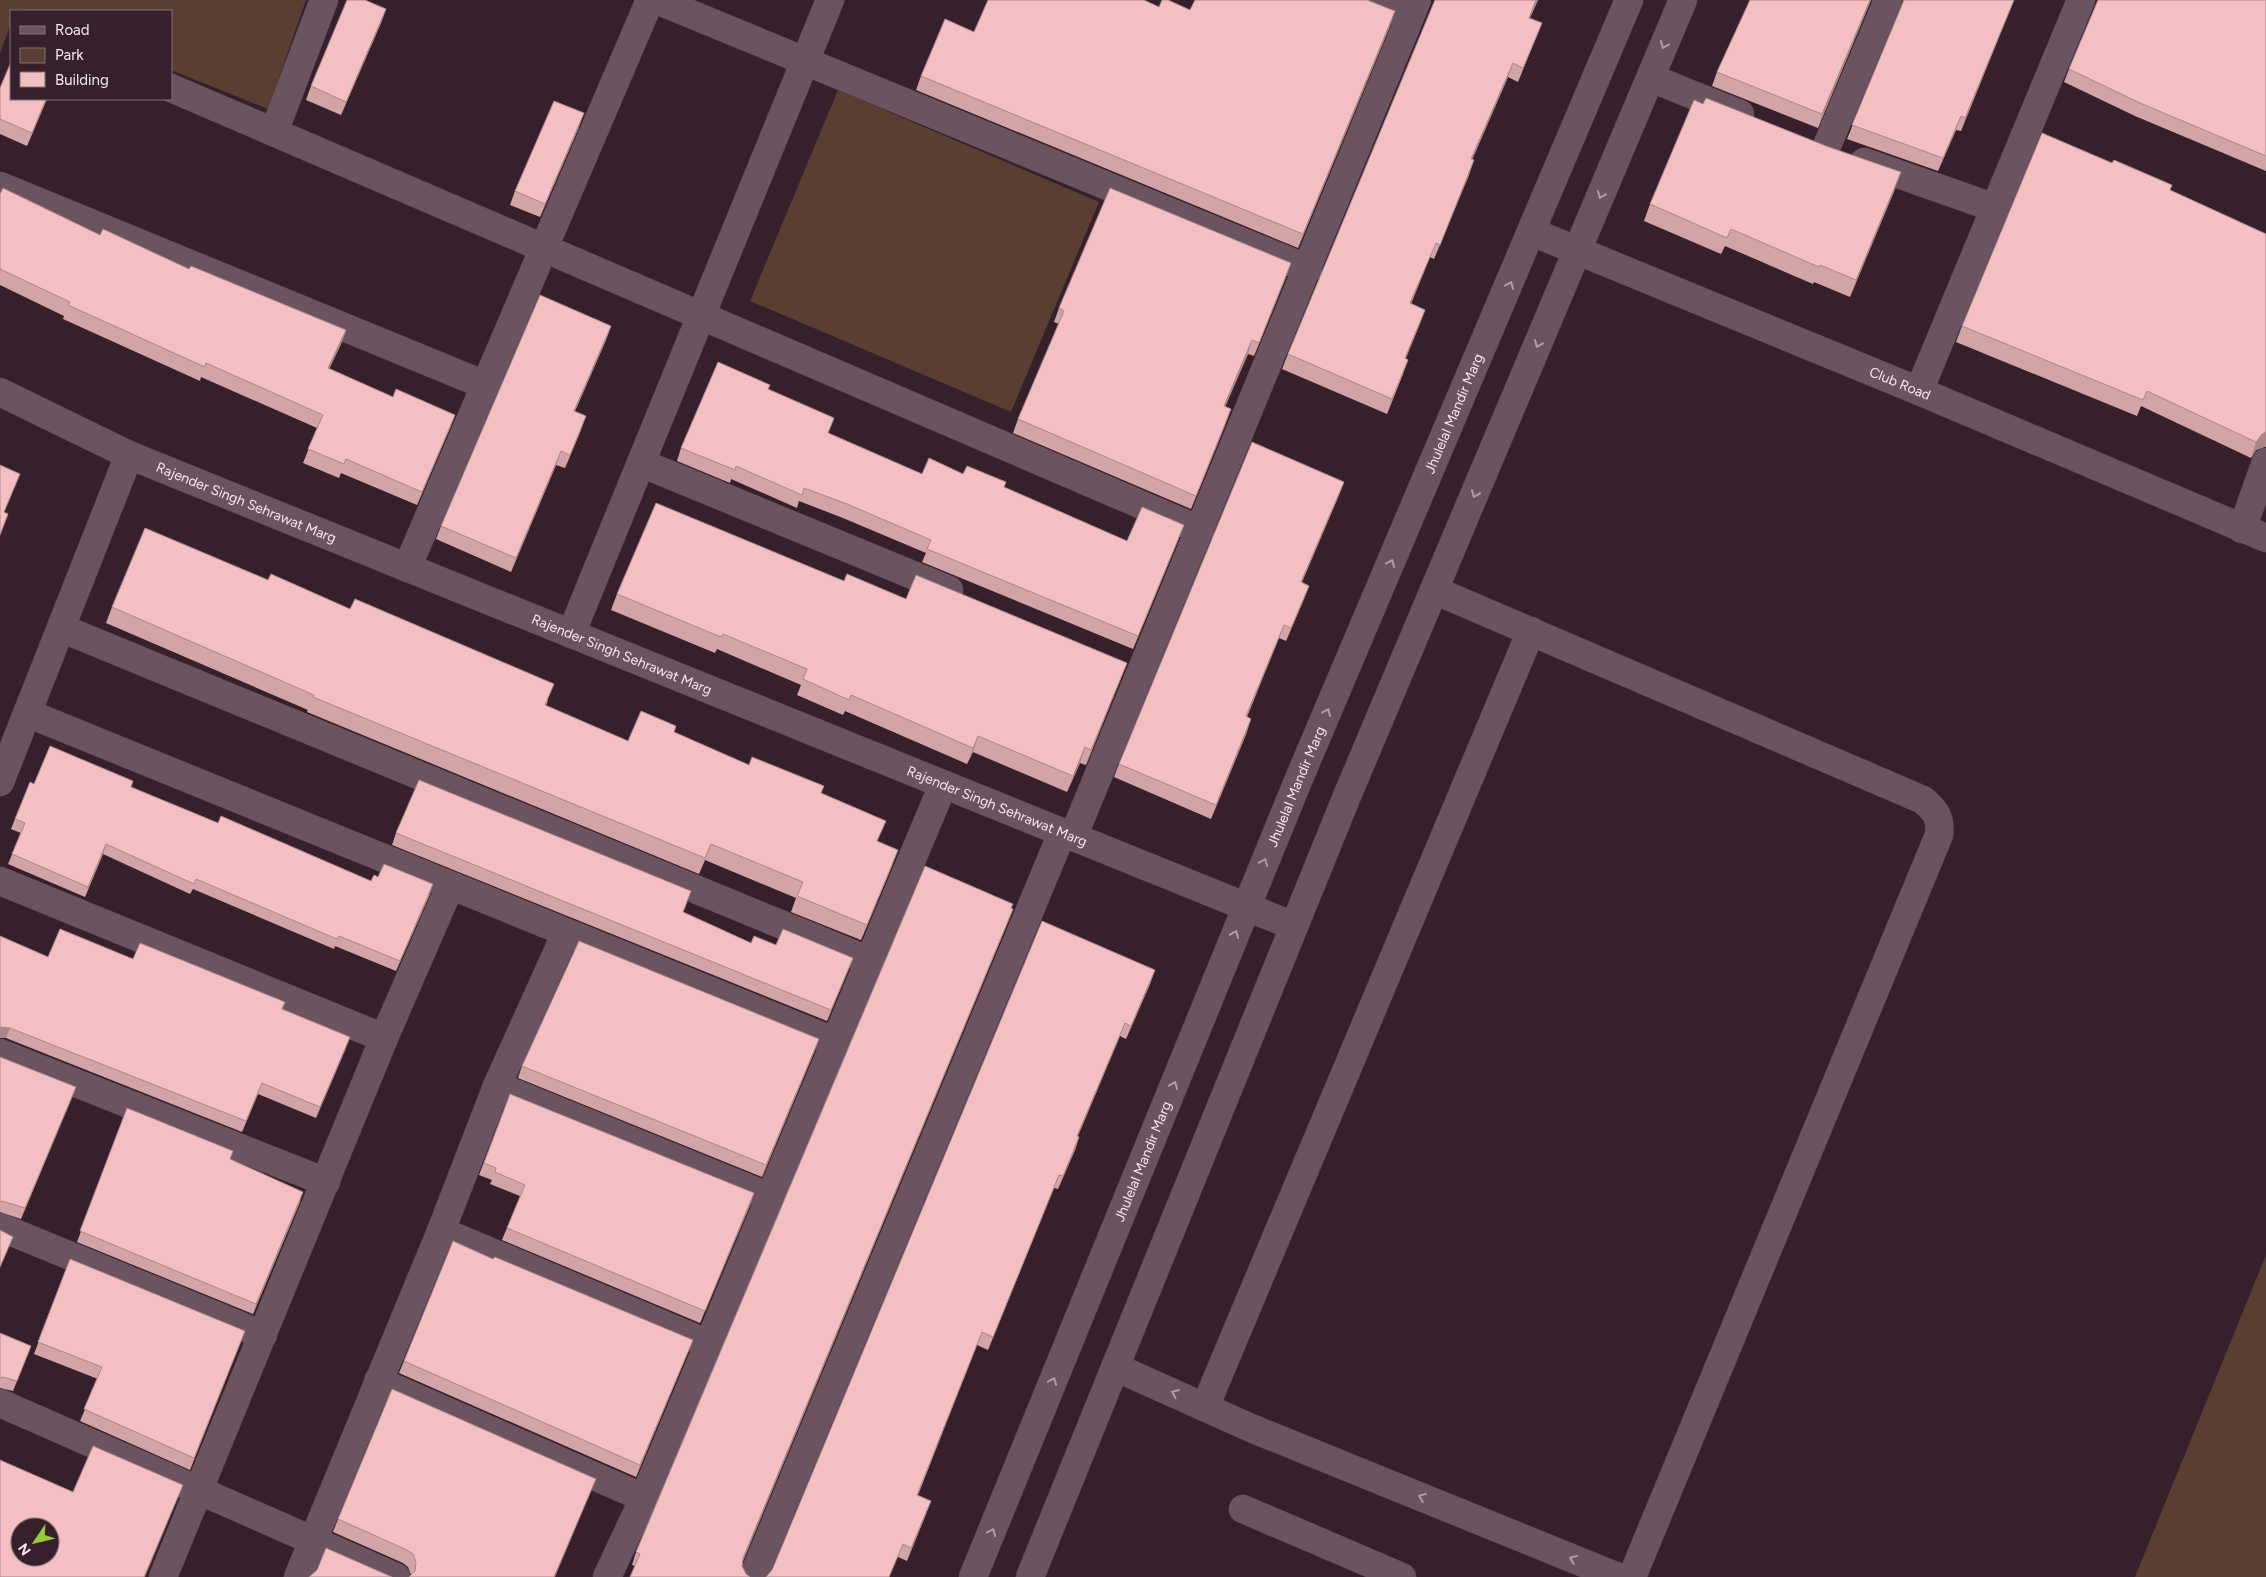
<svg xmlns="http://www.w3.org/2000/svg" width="2266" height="1577" viewBox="0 0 2266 1577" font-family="Figtree,sans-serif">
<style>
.green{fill:#5a3e32}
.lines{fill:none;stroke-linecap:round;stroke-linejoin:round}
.street-casing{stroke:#513e48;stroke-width:29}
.secondary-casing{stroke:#513e48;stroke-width:29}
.street{stroke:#6c5360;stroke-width:28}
.secondary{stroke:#6c5360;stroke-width:28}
.wall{fill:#d2a4a7}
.shaded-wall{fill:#ab8688}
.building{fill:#f4bfc2;stroke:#ab8688;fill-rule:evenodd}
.oneway{stroke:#b19ca7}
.labels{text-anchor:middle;stroke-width:5;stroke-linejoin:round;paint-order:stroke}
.street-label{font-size:14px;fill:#f6e6ee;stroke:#36202c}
</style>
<rect width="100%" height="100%" fill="#36202c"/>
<g class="green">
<path d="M0 0H306L268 109 171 70V11H23L16 9 15 11H11V23L0 54Z"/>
<path d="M838 90 1099 202 1011 412 750 301Z"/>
<path d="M2266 1255V1577H2135Z"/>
</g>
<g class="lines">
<defs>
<g id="street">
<path d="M657 0 1308 269"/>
<path d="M1368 0 1410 17"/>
<path d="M1651 78 1740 114"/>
<path d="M171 88 1200 530"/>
<path d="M274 132 324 0"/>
<path d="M1826 148 1888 0"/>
<path d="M1864 162 1995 208"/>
<path d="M0 186 485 385"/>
<path id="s1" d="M1532 232 1919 391 2266 538"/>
<path d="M1919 391 2081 0"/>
<path id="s2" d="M0 392 129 455 1294 926"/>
<path d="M641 463 949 590"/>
<path d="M2242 529 2266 462"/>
<path d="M407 568 650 0"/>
<path d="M1434 590 1923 800C1936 811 1941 818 1939 835L1632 1577"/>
<path d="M61 628 870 961"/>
<path d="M571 634 830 0"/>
<path d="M27 713 836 1042"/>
<path d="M0 782 129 455"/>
<path d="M1073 837 1417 0"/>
<path d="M0 881 384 1038"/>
<path d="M0 1053 326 1182"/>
<path d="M497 1086 770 1197"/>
<path d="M0 1227 263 1335"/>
<path d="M441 1231 709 1344"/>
<path d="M1115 1367 1251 1428 1618 1577"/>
<path d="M378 1381 644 1498"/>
<path d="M0 1403 396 1577"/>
<path d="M1205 1407 1531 631"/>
<path d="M1243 1509 1402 1577"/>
<path d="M163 1577 384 1038 450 886"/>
<path d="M298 1577 441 1231 497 1086 566 933"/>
<path d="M607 1577 644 1498 943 785"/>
<path d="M753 1577 1062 833"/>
</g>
<g id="secondary">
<path id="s3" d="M973 1577 1298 781 1629 0"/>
<path d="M1030 1577 1347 796 1683 0"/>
</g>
</defs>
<use href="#street" class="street-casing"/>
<use href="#secondary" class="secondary-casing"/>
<use href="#street" class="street"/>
<use href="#secondary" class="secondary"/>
</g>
<g class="wall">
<path d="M1435 0H1538L1530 18 1542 23 1518 82 1508 77 1472 160 1469 175 1434 259 1430 257 1411 304 1425 310 1405 359 1403 374 1387 414 1282 369 1288 354Z"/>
<path d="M1750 0H1871L1818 128 1712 86 1717 72Z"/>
<path d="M1903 0H2014L1961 131 1956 130 1938 171 1847 139 1903 3Z"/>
<path d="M2266 0V171L2135 116 2064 82 2069 69Z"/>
<path d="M1159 7 1390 26 1298 248 916 90 921 76 974 32Z"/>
<path d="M386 9 381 23 341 115 306 100 311 86Z"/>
<path d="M0 88 47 99 27 146 0 134Z"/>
<path d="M579 127 540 217 510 205 515 191Z"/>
<path d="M1895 189 1850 297 1814 282 1813 284 1725 246 1721 254 1644 221 1650 204Z"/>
<path d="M2170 190 2266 234V447H2264L2256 450 2251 458 2141 406 2137 416 1956 342 1962 326Z"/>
<path d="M0 194 100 235 346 330 341 344 329 369 393 397 455 415 450 428 417 505 341 473 339 478 303 463 317 428 201 377 200 381 63 319 64 316 0 285Z"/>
<path d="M1286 277 1254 356 1248 354 1225 407 1226 423 1191 509 1013 433 1018 419 1059 324 1054 322 1059 308Z"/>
<path d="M611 326 606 340 575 411 581 430 565 468 556 465 511 572 436 539 441 526Z"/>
<path d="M769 390 829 433 922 474H963L1004 487 1127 541 1179 538 1133 649 922 562 926 553 843 518 799 501 797 508 731 479 730 483 677 461 681 448Z"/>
<path d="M1344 482 1339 495 1302 582 1309 586 1304 599 1286 641 1279 638 1247 717V732L1211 819 1114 777 1119 764Z"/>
<path d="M844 581 1127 663 1086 765 1080 763 1067 792 973 752 967 764 845 711 843 715 797 695 801 685 717 649 715 653 611 610 617 594Z"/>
<path d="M112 607 548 700 546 706 628 741 674 733 749 765 821 793 878 842 892 866 861 940 791 912 796 898 705 860 699 874 307 712 308 710 106 623Z"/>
<path d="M131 787 218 823 371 881 430 894 396 971 335 946 334 949 193 889 190 894 103 854 85 897 8 864 21 833 11 829 15 819Z"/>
<path d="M396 833 687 903 683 912 751 943 776 945 853 958 827 1021 392 845Z"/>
<path d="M1011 908 1013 909 1008 922 743 1560 742 1566 746 1574 635 1566 632 1565 636 1552Z"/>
<path d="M0 936 48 957 133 959 282 1009 346 1048 316 1118 258 1094 242 1132 6 1038H0Z"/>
<path d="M1155 970 1150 984 1126 1039 1120 1036 1078 1136 1079 1137 1075 1150 1058 1189 1054 1188 988 1350 977 1345 918 1495 926 1514 907 1561 898 1557 767 1577 772 1570Z"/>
<path d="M815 1050 762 1177 518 1078 522 1066Z"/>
<path d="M0 1057 76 1087 21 1219 0 1212Z"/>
<path d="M510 1094 754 1193 700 1323 502 1240 520 1196 490 1184 492 1180 479 1175Z"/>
<path d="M127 1108 230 1159 300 1202 253 1314 77 1242Z"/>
<path d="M70 1259 245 1331 190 1470 80 1421 98 1379 34 1354Z"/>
<path d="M493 1259 693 1340 636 1477 399 1373 404 1361Z"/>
<path d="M0 1333 31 1346 13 1391 0 1388Z"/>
<path d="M591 1492 411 1575 408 1567 403 1563 333 1532 338 1519Z"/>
</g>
<g class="shaded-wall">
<path d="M1536 0H1538L1523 32 1529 18Z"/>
<path d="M1870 0H1871L1818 128 1822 114Z"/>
<path d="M2014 0 1961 131 1965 118Z"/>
<path d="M386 9 381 23 341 115 346 102Z"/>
<path d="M1395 11 1390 26 1298 248 1303 234Z"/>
<path d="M1513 63 1508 77 1466 173 1471 159Z"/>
<path d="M46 99H47L27 146 32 133Z"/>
<path d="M584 113 579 127 540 217 545 204Z"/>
<path d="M1961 116 1956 130 1938 171 1943 158Z"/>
<path d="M1474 160 1469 175 1434 259 1440 245Z"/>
<path d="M1901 172 1895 189 1850 297 1856 280Z"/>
<path d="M1436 243 1430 257 1405 317 1410 303Z"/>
<path d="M1291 263 1286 277 1254 356 1259 343Z"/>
<path d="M1425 310 1420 324 1400 373 1405 358Z"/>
<path d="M611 326 606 340 569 425 574 411Z"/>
<path d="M346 330 341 344 323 382 328 368Z"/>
<path d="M1252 340 1248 354 1219 420 1224 406Z"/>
<path d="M1408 360 1403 374 1387 414 1392 399Z"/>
<path d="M1231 409 1226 423 1191 509 1196 496Z"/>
<path d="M455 415 450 428 417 505 422 492Z"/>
<path d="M586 416 581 430 565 468 570 455Z"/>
<path d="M2266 432V447H2264L2256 450 2251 458 2256 442 2262 434Z"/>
<path d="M561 451 556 465 511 572 516 558Z"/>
<path d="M1344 482 1339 495 1296 596 1301 582Z"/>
<path d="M1184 525 1179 538 1133 649 1138 636Z"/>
<path d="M1309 586 1304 599 1286 641 1291 628Z"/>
<path d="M1284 625 1279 638 1241 730 1246 716Z"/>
<path d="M1127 663 1121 678 1086 765 1091 750Z"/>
<path d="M1251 719 1247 732 1211 819 1216 805Z"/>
<path d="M978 736 973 752 967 764 973 748Z"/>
<path d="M1085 747 1080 763 1067 792 1073 776Z"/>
<path d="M106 844 103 854 85 897 88 887Z"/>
<path d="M711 844 705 860 699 874 705 858Z"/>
<path d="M898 850 892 866 861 940 867 925Z"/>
<path d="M433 884 430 894 396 971 400 961Z"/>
<path d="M1013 909 1008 922 739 1571 743 1558Z"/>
<path d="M853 958 849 969 827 1021 831 1010Z"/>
<path d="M1155 970 1150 984 1126 1039 1131 1026Z"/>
<path d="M1125 1023 1120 1036 1072 1149 1077 1136Z"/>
<path d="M0 1027 10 1028 6 1038H0Z"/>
<path d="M350 1037 346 1048 316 1118 320 1107Z"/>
<path d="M819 1039 815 1050 762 1177 766 1165Z"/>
<path d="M262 1083 258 1094 242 1132 246 1121Z"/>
<path d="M76 1087 72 1098 21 1219 25 1208Z"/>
<path d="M1079 1137 1075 1150 1058 1189 1063 1176Z"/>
<path d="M1059 1175 1054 1188 988 1350 993 1337Z"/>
<path d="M303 1192 300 1202 253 1314 256 1304Z"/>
<path d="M754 1193 750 1206 700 1323 705 1311Z"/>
<path d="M693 1340 688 1352 636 1477 640 1465Z"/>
<path d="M596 1479 555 1577H554Z"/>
<path d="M183 1485 145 1577H144Z"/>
<path d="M931 1501 926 1514 907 1561 911 1548Z"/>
</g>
<g class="building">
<path d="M347 0H365L386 9 346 102 311 86Z"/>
<path d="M988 0H1144L1159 7 1162 0H1168L1190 10 1195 0H1367L1395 11 1303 234 921 76 945 19 974 32Z"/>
<path d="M1435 0H1536L1529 18 1542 23 1523 68 1513 63 1471 159 1474 160 1440 245 1436 243 1410 303 1425 310 1405 358 1408 360 1392 399 1288 354Z"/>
<path d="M1750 0H1870L1822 114 1717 72Z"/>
<path d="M1904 0H2014L1965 118 1961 116 1943 158 1852 125Z"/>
<path d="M2098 0H2266V156L2140 103 2069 69Z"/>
<path d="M11 62V99H46L32 133 0 119V88Z"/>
<path d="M1706 98 1826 146 1901 172 1856 280 1820 265 1819 267 1731 229 1727 238 1650 204 1694 100 1703 104Z"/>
<path d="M554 101 584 113 545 204 515 191Z"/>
<path d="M2042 133 2112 163 2114 160 2172 185 2170 190 2266 234V432L2262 434 2256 442 2147 391 2143 400 1962 326Z"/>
<path d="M3 188 100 235 103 229 189 269 191 266 346 330 328 368 393 397 396 389 455 415 422 492 346 459 344 464 308 449 323 415 206 363 205 367 68 305 70 302 0 269V194Z"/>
<path d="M1110 188 1291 263 1259 343 1252 340 1224 406 1231 409 1196 496 1018 419 1064 311 1059 308Z"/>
<path d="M540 295 611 326 574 411 586 416 570 455 561 451 516 558 441 526Z"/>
<path d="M718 362 770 385 768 389 834 418 828 433 922 474 929 458 963 474 967 466 1006 482 1004 487 1127 541 1142 507 1184 525 1138 636 927 549 931 540 847 504 804 488 802 495 736 466 735 470 681 448Z"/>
<path d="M1252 442 1344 482 1301 582 1309 586 1291 628 1284 625 1246 716 1251 719 1216 805 1119 764Z"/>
<path d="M0 465 20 474 4 512 8 514 0 535Z"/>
<path d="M656 503 844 581 847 574 906 599 916 575 1127 663 1091 750 1085 747 1073 776 978 736 973 748 851 695 849 700 803 679 807 669 723 634 721 637 617 594Z"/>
<path d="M145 528 268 580 271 574 350 609 355 599 554 684 545 705 628 741 641 711 676 726 674 732 749 765 752 757 824 786 821 793 886 821 877 841 898 850 867 925 797 896 803 882 711 844 705 858 313 697 314 695 112 607Z"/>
<path d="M50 746 133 781 131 787 218 823 221 816 371 881 374 875 378 877 384 864 433 884 400 961 339 936 337 939 196 879 194 884 106 844 88 887 12 854 25 823 15 819 30 782 34 784Z"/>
<path d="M419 780 691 891 683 912 751 943 754 936 776 945 783 929 853 958 831 1010 396 833Z"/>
<path d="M925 866 1013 904 1011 908 1013 909 743 1558 742 1566 746 1574 750 1577H630L640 1554 636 1552Z"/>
<path d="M1042 921 1155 970 1131 1026 1125 1023 1077 1136 1079 1137 1063 1176 1059 1175 993 1337 982 1332 917 1495 931 1501 911 1548 903 1544 889 1577H766L772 1570Z"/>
<path d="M60 929 133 959 140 943 285 1002 282 1009 350 1037 320 1107 262 1083 246 1121 10 1028 0 1027V936L48 957Z"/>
<path d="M579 941 819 1039 766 1165 522 1066Z"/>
<path d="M0 1057 76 1087 25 1208 2 1201 0 1202Z"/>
<path d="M510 1094 754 1193 705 1311 507 1228 525 1185 495 1172 496 1168 484 1163Z"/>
<path d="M127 1108 233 1151 230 1159 303 1192 256 1304 80 1231Z"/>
<path d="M0 1230 13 1237 0 1267Z"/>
<path d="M453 1241 493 1259 495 1257 693 1340 640 1465 404 1361Z"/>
<path d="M70 1259 245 1331 194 1458 84 1409 102 1367 38 1342Z"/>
<path d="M0 1333 31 1346 17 1381 3 1377 0 1378Z"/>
<path d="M392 1389 596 1479 554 1577H409L415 1571 416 1562 413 1554 407 1550 338 1519Z"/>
<path d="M93 1446 183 1485 144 1577H0V1460L73 1492ZM20 1527H50V1557H20Z"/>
<path d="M326 1548 392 1577H309L317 1570Z"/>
</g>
<defs><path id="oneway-chevron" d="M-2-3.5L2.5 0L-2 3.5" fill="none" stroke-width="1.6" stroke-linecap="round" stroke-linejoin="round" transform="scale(1.25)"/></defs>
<g class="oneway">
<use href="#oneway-chevron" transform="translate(1664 45) rotate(113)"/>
<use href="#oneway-chevron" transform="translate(1601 195) rotate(113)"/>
<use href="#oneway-chevron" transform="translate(1510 285) rotate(-67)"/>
<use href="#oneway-chevron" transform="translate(1538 344) rotate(113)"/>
<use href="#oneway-chevron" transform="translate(1475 494) rotate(113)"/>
<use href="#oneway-chevron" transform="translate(1391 563) rotate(-67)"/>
<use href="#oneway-chevron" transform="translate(1327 712) rotate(-67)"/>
<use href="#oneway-chevron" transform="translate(1264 862) rotate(-68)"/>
<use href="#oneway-chevron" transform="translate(1235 934) rotate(-68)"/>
<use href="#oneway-chevron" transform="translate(1174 1085) rotate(-68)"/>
<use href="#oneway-chevron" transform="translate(1053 1381) rotate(-68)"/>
<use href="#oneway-chevron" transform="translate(1175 1393) rotate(-156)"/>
<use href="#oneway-chevron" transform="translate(1422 1497) rotate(-158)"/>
<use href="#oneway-chevron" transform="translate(992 1532) rotate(-68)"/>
<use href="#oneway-chevron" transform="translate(1573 1559) rotate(-158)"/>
</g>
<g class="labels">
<g class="street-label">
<text dy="5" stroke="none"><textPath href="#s1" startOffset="398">Club Road</textPath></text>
<text dy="5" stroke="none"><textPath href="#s3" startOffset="1259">Jhulelal Mandir Marg</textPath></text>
<text dy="5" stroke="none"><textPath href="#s2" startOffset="270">Rajender Singh Sehrawat Marg</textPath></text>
<text dy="5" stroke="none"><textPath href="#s2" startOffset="675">Rajender Singh Sehrawat Marg</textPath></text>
<text dy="5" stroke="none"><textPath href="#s3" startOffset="854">Jhulelal Mandir Marg</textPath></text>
<text dy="5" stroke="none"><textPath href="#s2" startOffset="1080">Rajender Singh Sehrawat Marg</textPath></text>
<text dy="5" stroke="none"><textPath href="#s3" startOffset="449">Jhulelal Mandir Marg</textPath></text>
</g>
</g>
<rect x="10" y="10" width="162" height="90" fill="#36202c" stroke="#836f7a"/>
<rect x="20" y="26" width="25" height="8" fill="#6c5360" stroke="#836f7a"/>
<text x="55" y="35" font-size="15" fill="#f6e6ee">Road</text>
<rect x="20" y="48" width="25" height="15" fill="#5a3e32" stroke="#836f7a"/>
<text x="55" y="60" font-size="15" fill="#f6e6ee">Park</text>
<rect x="20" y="72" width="25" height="15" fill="#f4bfc2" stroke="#836f7a"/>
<text x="55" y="85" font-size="15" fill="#f6e6ee">Building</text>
<g transform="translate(35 1542) rotate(235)"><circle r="24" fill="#36202c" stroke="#836f7a"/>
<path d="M0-4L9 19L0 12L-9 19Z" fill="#99cb36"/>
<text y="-8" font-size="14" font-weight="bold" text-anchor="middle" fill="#f6e6ee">N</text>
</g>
</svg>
